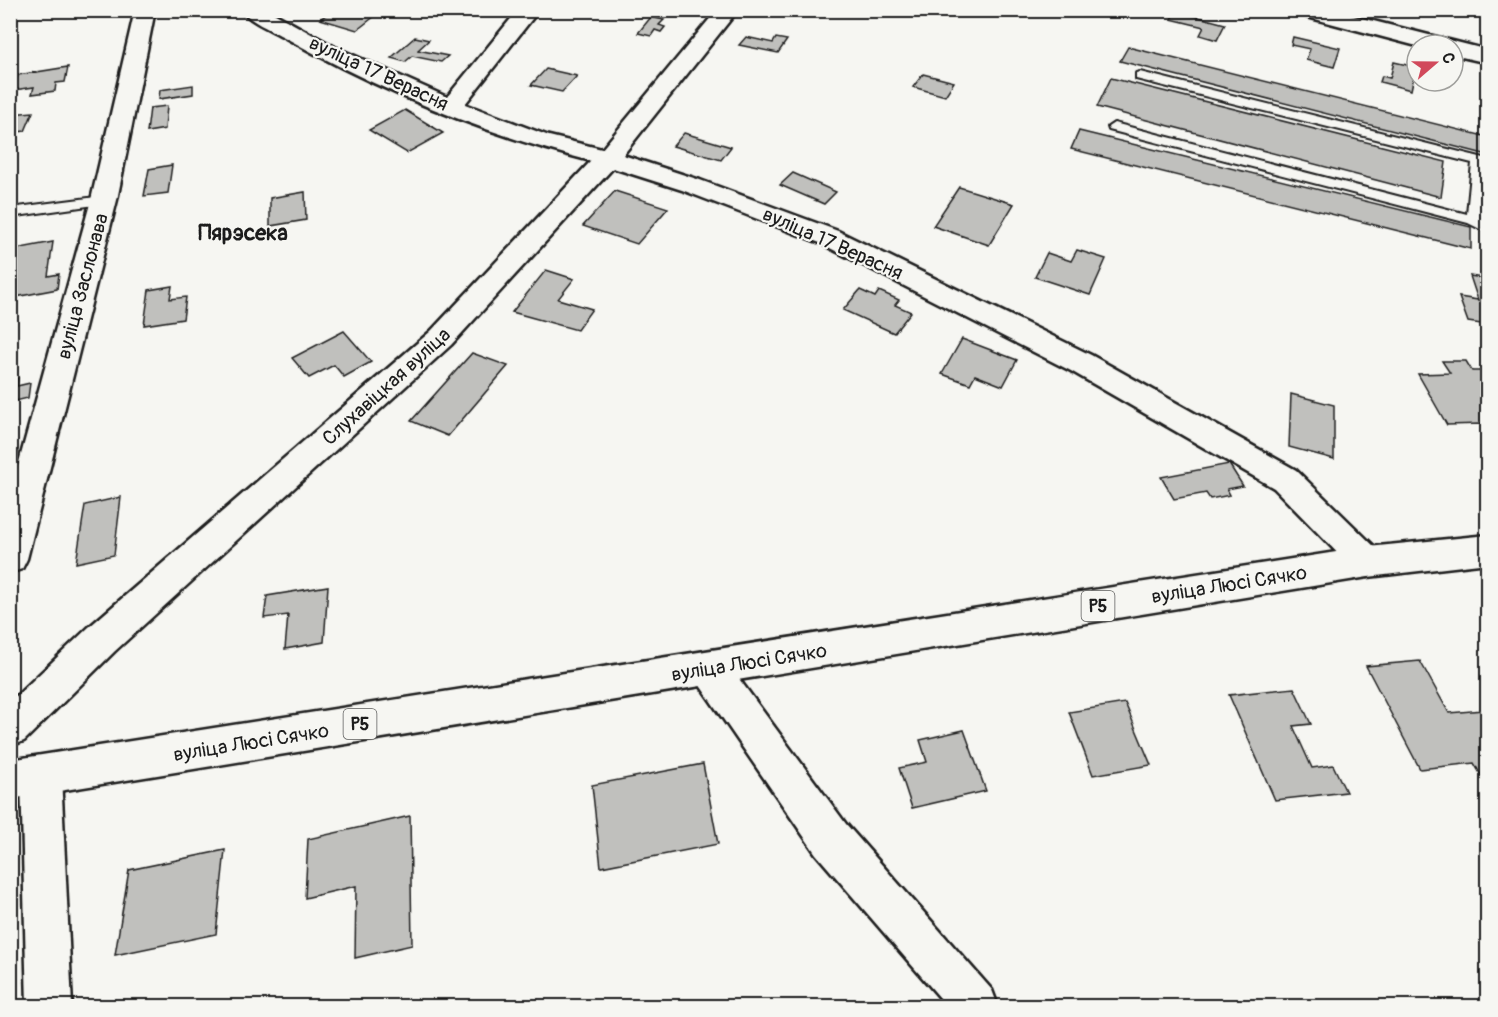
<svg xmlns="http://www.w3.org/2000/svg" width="1498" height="1017" viewBox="0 0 1498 1017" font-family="Pangolin,sans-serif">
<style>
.building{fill:#c0c0bd;stroke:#1c1c1c;stroke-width:1.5}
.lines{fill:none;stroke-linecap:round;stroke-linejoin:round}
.service-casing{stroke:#1c1c1c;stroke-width:4}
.minor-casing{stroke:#1c1c1c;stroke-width:5}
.primary-casing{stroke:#1c1c1c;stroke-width:5}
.service{fill:#f6f6f2;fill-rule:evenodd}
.minor{fill:#f6f6f2;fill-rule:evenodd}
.primary{fill:#f6f6f2;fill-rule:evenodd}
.labels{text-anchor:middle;stroke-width:4.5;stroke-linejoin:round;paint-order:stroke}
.shield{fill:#f6f6f2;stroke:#5d5d5c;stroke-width:1.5}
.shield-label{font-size:18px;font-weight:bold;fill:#1c1c1c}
.street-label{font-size:20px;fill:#1c1c1c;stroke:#f6f6f2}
.far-district-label{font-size:22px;font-weight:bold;fill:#1c1c1c;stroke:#f6f6f2}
</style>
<rect width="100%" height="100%" fill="#f6f6f2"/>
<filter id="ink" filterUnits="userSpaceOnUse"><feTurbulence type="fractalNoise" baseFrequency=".0167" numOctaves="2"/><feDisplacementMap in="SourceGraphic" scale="12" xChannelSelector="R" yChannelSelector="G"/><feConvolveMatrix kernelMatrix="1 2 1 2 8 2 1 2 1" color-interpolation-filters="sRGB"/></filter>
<g filter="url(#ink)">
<g class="building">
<path d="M333 10H374L380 12 357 30 320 19Z"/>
<path d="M1176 11 1225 24 1217 40 1200 35 1204 27 1171 19Z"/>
<path d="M651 17 664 20 659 25 665 27 661 32 655 30 651 36 638 33Z"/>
<path d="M415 37 429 40 418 50 448 56 441 62 412 56 405 62 391 58Z"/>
<path d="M746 37 773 43 776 38 787 40 778 53 739 45Z"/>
<path d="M1293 37 1340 48 1334 67 1306 60 1310 49 1291 45Z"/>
<path d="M1128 47 1488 137V155L1120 61Z"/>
<path d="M1394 62 1416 67 1411 90 1380 82 1382 76 1390 78Z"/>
<path d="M68 67 65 82 56 83 55 91 32 94 34 87 14 90 18 75Z"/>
<path d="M546 69 577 76 562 92 531 85Z"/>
<path d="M923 74 954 82 945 96 913 87Z"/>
<path d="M1111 78 1446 162 1441 197 1097 107Z"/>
<path d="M193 85V94L159 99 160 90Z"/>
<path d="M167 106 165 129 147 132 150 108Z"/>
<path d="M405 110 443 133 407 153 369 130Z"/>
<path d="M33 112 25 131 10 133V114Z"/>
<path d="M1079 131 1471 227V249L1071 149Z"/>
<path d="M684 133 731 147 721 160 673 146Z"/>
<path d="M172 165 168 193 144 196 149 169Z"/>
<path d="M793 173 836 192 824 204 780 185Z"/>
<path d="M959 187 1014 204 989 245 933 226Z"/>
<path d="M615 191 668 208 637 244 583 226Z"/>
<path d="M305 192 306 220 270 226V198Z"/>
<path d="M53 242 48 276 59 274 57 289 10 298V250Z"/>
<path d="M1077 250 1106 259 1090 295 1035 277 1047 253 1071 261Z"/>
<path d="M546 270 574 279 558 299 592 309 577 330 512 312Z"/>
<path d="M1470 276 1488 279V325L1468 322 1459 297 1478 300Z"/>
<path d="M172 286 170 299 186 297 183 319 144 325 149 290Z"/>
<path d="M860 290 875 297 879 291 899 300 895 305 911 312 894 333 843 310Z"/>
<path d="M344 331 371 362 344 377 334 365 309 378 292 358Z"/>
<path d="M962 339 1017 360 1003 386 975 375 970 384 942 374Z"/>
<path d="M472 353 508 366 448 436 411 421Z"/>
<path d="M1442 361H1466L1472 371H1488V433L1481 424 1447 425 1418 374 1450 373Z"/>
<path d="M18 378 17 386 30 383 28 398 15 401 10 425V380Z"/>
<path d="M1291 394 1334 405V459L1289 447Z"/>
<path d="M1229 464 1243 486 1227 489 1230 495 1210 499 1206 493 1174 499 1161 477Z"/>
<path d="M121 497 114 555 76 563 85 505Z"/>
<path d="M328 586 324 642 285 649 288 615 264 618 267 596Z"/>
<path d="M1420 661 1449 713 1483 710 1488 717V787L1474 763 1420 769 1366 666Z"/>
<path d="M1294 688 1311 724 1293 726 1312 768 1333 765 1346 792 1275 800 1229 695Z"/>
<path d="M1125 703 1151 765 1093 775 1069 712Z"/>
<path d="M964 730 986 791 912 808 899 768 927 762 920 740Z"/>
<path d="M703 764 718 844 601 867 592 785Z"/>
<path d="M410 816 412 945 355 958 356 886 305 898 308 839Z"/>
<path d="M225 850 216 934 115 955 129 870Z"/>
</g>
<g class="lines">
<defs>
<g id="service">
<path d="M1140 72 1484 158 1486 161 1480 218 1488 222V233L1468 223 1109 130 1108 127 1114 123 1467 214 1472 163 1136 79V73Z"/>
<path d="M104 196 109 197V203L10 217V208Z"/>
</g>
<g id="minor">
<path d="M135 10H155L117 200 27 559 22 569 10 573V495L91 200Z"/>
<path d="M242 10H268L335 47 447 97 518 10H539L465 104 549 136 602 149 717 10H738L623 155 700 180 838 231 1091 355 1296 470 1380 552 1385 562 1380 572 1368 577 1356 572 1274 488 1071 371 820 243 682 190 613 168 451 345 115 651 24 741 10 746V702L89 627 431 331 591 161C485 134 380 91 284 37 272 30 250 22 242 10Z"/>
<path d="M1293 10H1330L1488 50V63L1453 55V45L1417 46 1296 14Z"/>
<path d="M710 652 723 657 846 824 992 990 998 1006H947L816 854 697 681 692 669 697 657Z"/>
<path d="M41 756 55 761 61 775 72 1006H27L21 775 27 761Z"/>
</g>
<path id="primary" d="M1488 535V563L1368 577 10 799V760L1368 547Z"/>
</defs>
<use href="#service" class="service-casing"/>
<use href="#minor" class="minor-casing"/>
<use href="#primary" class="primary-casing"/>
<use href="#service" class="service"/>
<use href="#minor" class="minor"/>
<use href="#primary" class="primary"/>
</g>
</g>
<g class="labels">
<g class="shield">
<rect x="1081.5" y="591" width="33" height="30" rx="4.5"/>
<rect x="343.5" y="709" width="33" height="30" rx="4.5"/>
</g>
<g class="shield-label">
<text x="1098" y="612">Р5</text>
<text x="360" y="730">Р5</text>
</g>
<g class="street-label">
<text transform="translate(379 73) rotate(25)" y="7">вуліца 17 Верасня</text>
<text transform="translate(833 243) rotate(24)" y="7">вуліца 17 Верасня</text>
<text transform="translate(82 286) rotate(-75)" y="7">вуліца Заслонава</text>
<text transform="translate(386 386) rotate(-42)" y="7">Слухавіцкая вуліца</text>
<text transform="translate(1229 584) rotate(-9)" y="7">вуліца Люсі Сячко</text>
<text transform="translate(749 662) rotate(-9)" y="7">вуліца Люсі Сячко</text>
<text transform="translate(251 742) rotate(-9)" y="7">вуліца Люсі Сячко</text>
</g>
<g class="far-district-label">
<text x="243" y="240">Пярэсека</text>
</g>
</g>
<rect width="1498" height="1017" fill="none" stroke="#f6f6f2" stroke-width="36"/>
<rect x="18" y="18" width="1462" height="981" fill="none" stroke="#1c1c1c" stroke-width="2" filter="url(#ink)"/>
<g transform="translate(1435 63) rotate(70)"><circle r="28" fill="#f6f6f2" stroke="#9f9f9c" stroke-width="1.5"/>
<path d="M0-4.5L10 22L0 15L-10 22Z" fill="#d1495b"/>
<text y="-9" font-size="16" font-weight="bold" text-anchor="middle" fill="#1c1c1c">С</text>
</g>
</svg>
